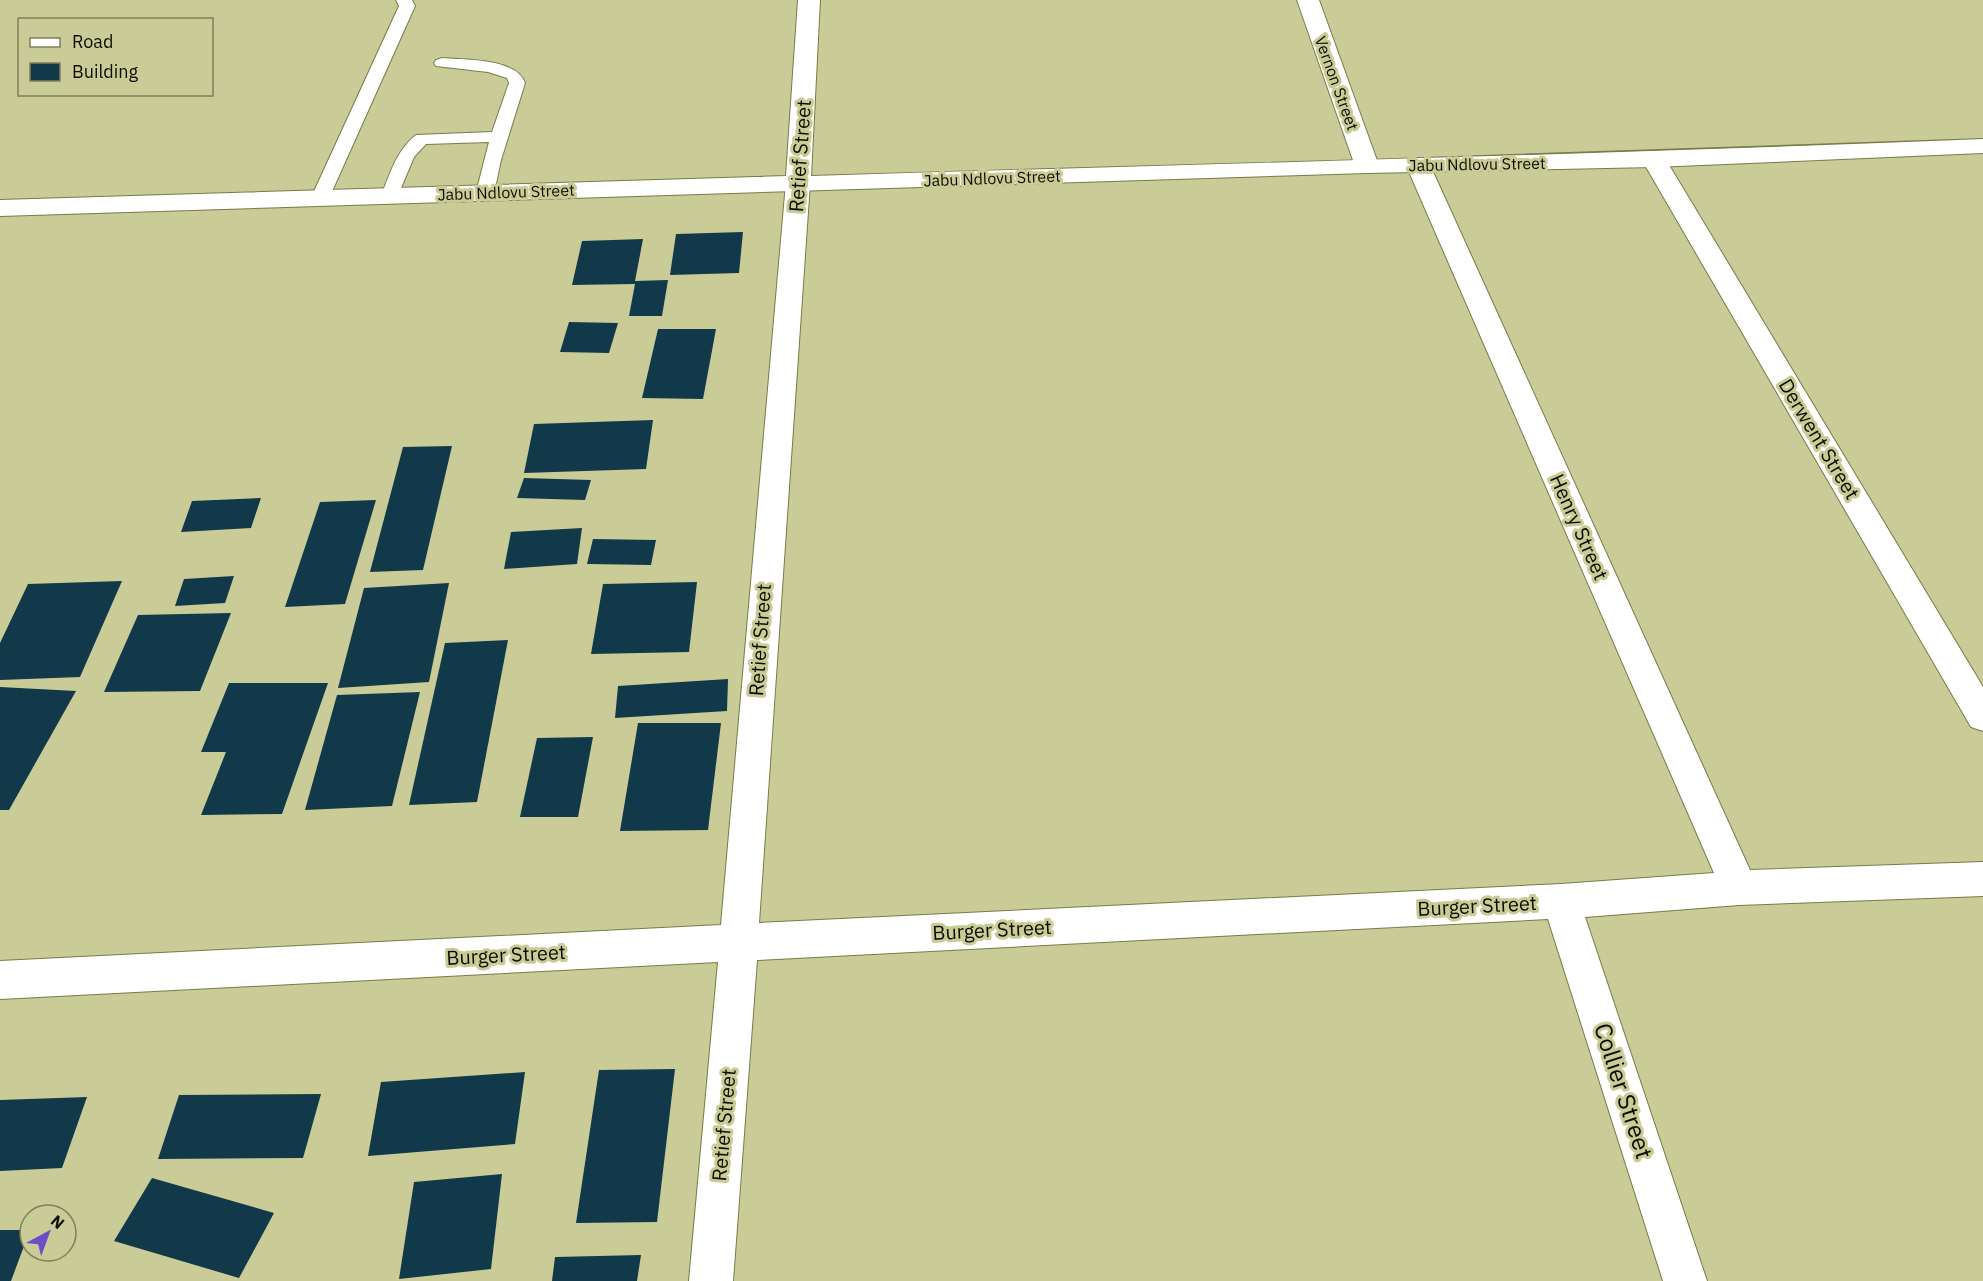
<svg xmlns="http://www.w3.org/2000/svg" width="1983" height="1281" viewBox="0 0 1983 1281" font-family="'IBM Plex Sans',sans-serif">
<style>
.building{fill:#123949}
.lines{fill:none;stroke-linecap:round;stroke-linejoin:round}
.service-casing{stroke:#797b48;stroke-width:2}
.minor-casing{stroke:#797b48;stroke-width:2}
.tertiary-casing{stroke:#797b48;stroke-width:2}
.service{fill:#fff;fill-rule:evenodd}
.minor{fill:#fff;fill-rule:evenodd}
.tertiary{fill:#fff;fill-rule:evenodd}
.labels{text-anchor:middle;stroke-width:6;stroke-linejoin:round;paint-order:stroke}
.far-street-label{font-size:16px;fill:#0e0e00;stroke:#c9cc96}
.street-label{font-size:20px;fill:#0e0e00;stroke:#c9cc96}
.near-street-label{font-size:24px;fill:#0e0e00;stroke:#c9cc96}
</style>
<rect width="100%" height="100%" fill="#c9cc96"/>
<g class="building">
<path d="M743 232 739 273 670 275 676 234Z"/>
<path d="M643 239 635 281 668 280 662 316H629L635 284 572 285 582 241Z"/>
<path d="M569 322 618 323 609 353 560 352Z"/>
<path d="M658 329H716L703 399 642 398Z"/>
<path d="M653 420 646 469 524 473 534 424Z"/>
<path d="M452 446 423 570 370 572 403 447Z"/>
<path d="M524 478 591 480 585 500 517 498Z"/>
<path d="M261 498 251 528 181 532 192 501Z"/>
<path d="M376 500 345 604 285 607 320 502Z"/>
<path d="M582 528 577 564 504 569 511 532Z"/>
<path d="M593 539 656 540 651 565 587 564Z"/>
<path d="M234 576 225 603 175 606 184 579Z"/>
<path d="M122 581 80 677 0 680V643L28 584Z"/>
<path d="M697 582 689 652 591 654 603 584Z"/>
<path d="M449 583 429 682 338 688 364 588Z"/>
<path d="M231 613 200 691 104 692 138 615Z"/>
<path d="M508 640 477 802 409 805 445 643Z"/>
<path d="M728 679 727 711 615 718 618 686Z"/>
<path d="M229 683H328L282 814 201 815 226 752H201Z"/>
<path d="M0 687 76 691 9 810H0Z"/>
<path d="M420 692 392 806 305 810 337 695Z"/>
<path d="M638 723H721L708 830 620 831Z"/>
<path d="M593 737 578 817H520L537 738Z"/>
<path d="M675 1069 657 1222 576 1223 599 1070Z"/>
<path d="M525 1072 515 1144 368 1156 381 1082Z"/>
<path d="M321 1094 303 1158 158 1159 179 1095Z"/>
<path d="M87 1097 62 1168 0 1171V1100Z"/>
<path d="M502 1174 491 1269 399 1279 414 1182Z"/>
<path d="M152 1178 274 1213 239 1278 114 1241Z"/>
<path d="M0 1230H30L11 1281H0Z"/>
<path d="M641 1255 637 1281H552L555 1257Z"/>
</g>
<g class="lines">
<defs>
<g id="service">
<path d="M396 0H412L415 6 329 198 326 202H314L311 198 399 6Z"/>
<path d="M442 58C466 60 516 58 525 83L501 160 494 193 491 197H479L476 193 489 142 426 144 414 157 396 200H384L381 196C390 174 396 151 416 135L492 132 509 83 507 78 488 72 436 66 434 63 436 60Z"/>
</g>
<g id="minor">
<path d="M1297 0H1319L1379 166 1376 171 1367 173 1358 171 1355 166Z"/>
<path d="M1654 153 1663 155 1666 160 1983 687V731L1971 727 1642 160 1645 155Z"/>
<path d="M1418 158 1427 160 1430 165 1750 870 1983 862V896L1739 905 1585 917 1707 1281H1663L1548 919 757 960 733 1281H689L718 962 0 999V961L721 925 786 183 789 178 798 176 807 178 810 183 759 923 1561 884 1714 873 1406 165 1409 160Z"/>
</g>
<path id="tertiary" d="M798 0H820L811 176C1202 164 1592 155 1983 139V153L1654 167 1367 173 0 216V200L786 176Z"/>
</defs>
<use href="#service" class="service-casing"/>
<use href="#minor" class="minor-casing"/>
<use href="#tertiary" class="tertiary-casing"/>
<use href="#service" class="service"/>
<use href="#minor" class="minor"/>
<use href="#tertiary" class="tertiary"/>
</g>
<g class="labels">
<g class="far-street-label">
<text transform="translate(1337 83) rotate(70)" y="6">Vernon Street</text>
<text transform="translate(1477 164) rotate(-1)" y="6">Jabu Ndlovu Street</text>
<text transform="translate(992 178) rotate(-2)" y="6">Jabu Ndlovu Street</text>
<text transform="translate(506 192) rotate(-2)" y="6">Jabu Ndlovu Street</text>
</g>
<g class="street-label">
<text transform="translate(800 156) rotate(-86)" y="7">Retief Street</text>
<text transform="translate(1819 439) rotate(59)" y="7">Derwent Street</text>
<text transform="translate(1579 527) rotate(66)" y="7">Henry Street</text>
<text transform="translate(760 640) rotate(-86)" y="7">Retief Street</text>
<text transform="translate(1477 906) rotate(-3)" y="7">Burger Street</text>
<text transform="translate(992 930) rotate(-3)" y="7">Burger Street</text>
<text transform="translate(506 955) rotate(-3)" y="7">Burger Street</text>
<text transform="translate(724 1125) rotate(-85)" y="7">Retief Street</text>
</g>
<g class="near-street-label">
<text transform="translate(1623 1091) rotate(72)" y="8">Collier Street</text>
</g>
</g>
<rect x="18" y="18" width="195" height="78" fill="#c9cc96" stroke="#7e805a" stroke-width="1.5"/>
<rect x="30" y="38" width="30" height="9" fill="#ffffff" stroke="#7e805a" stroke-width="1.5"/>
<text x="72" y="48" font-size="18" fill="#0e0e00">Road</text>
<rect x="30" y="63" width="30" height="18" fill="#123949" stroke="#7e805a" stroke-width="1.5"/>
<text x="72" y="78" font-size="18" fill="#0e0e00">Building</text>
<g transform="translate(48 1233) rotate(41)"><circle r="28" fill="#c9cc96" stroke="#7e805a" stroke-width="1.5"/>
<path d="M0-4.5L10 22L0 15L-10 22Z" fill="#6c4dc6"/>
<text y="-9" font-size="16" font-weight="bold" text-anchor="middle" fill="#0e0e00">N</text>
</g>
</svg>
